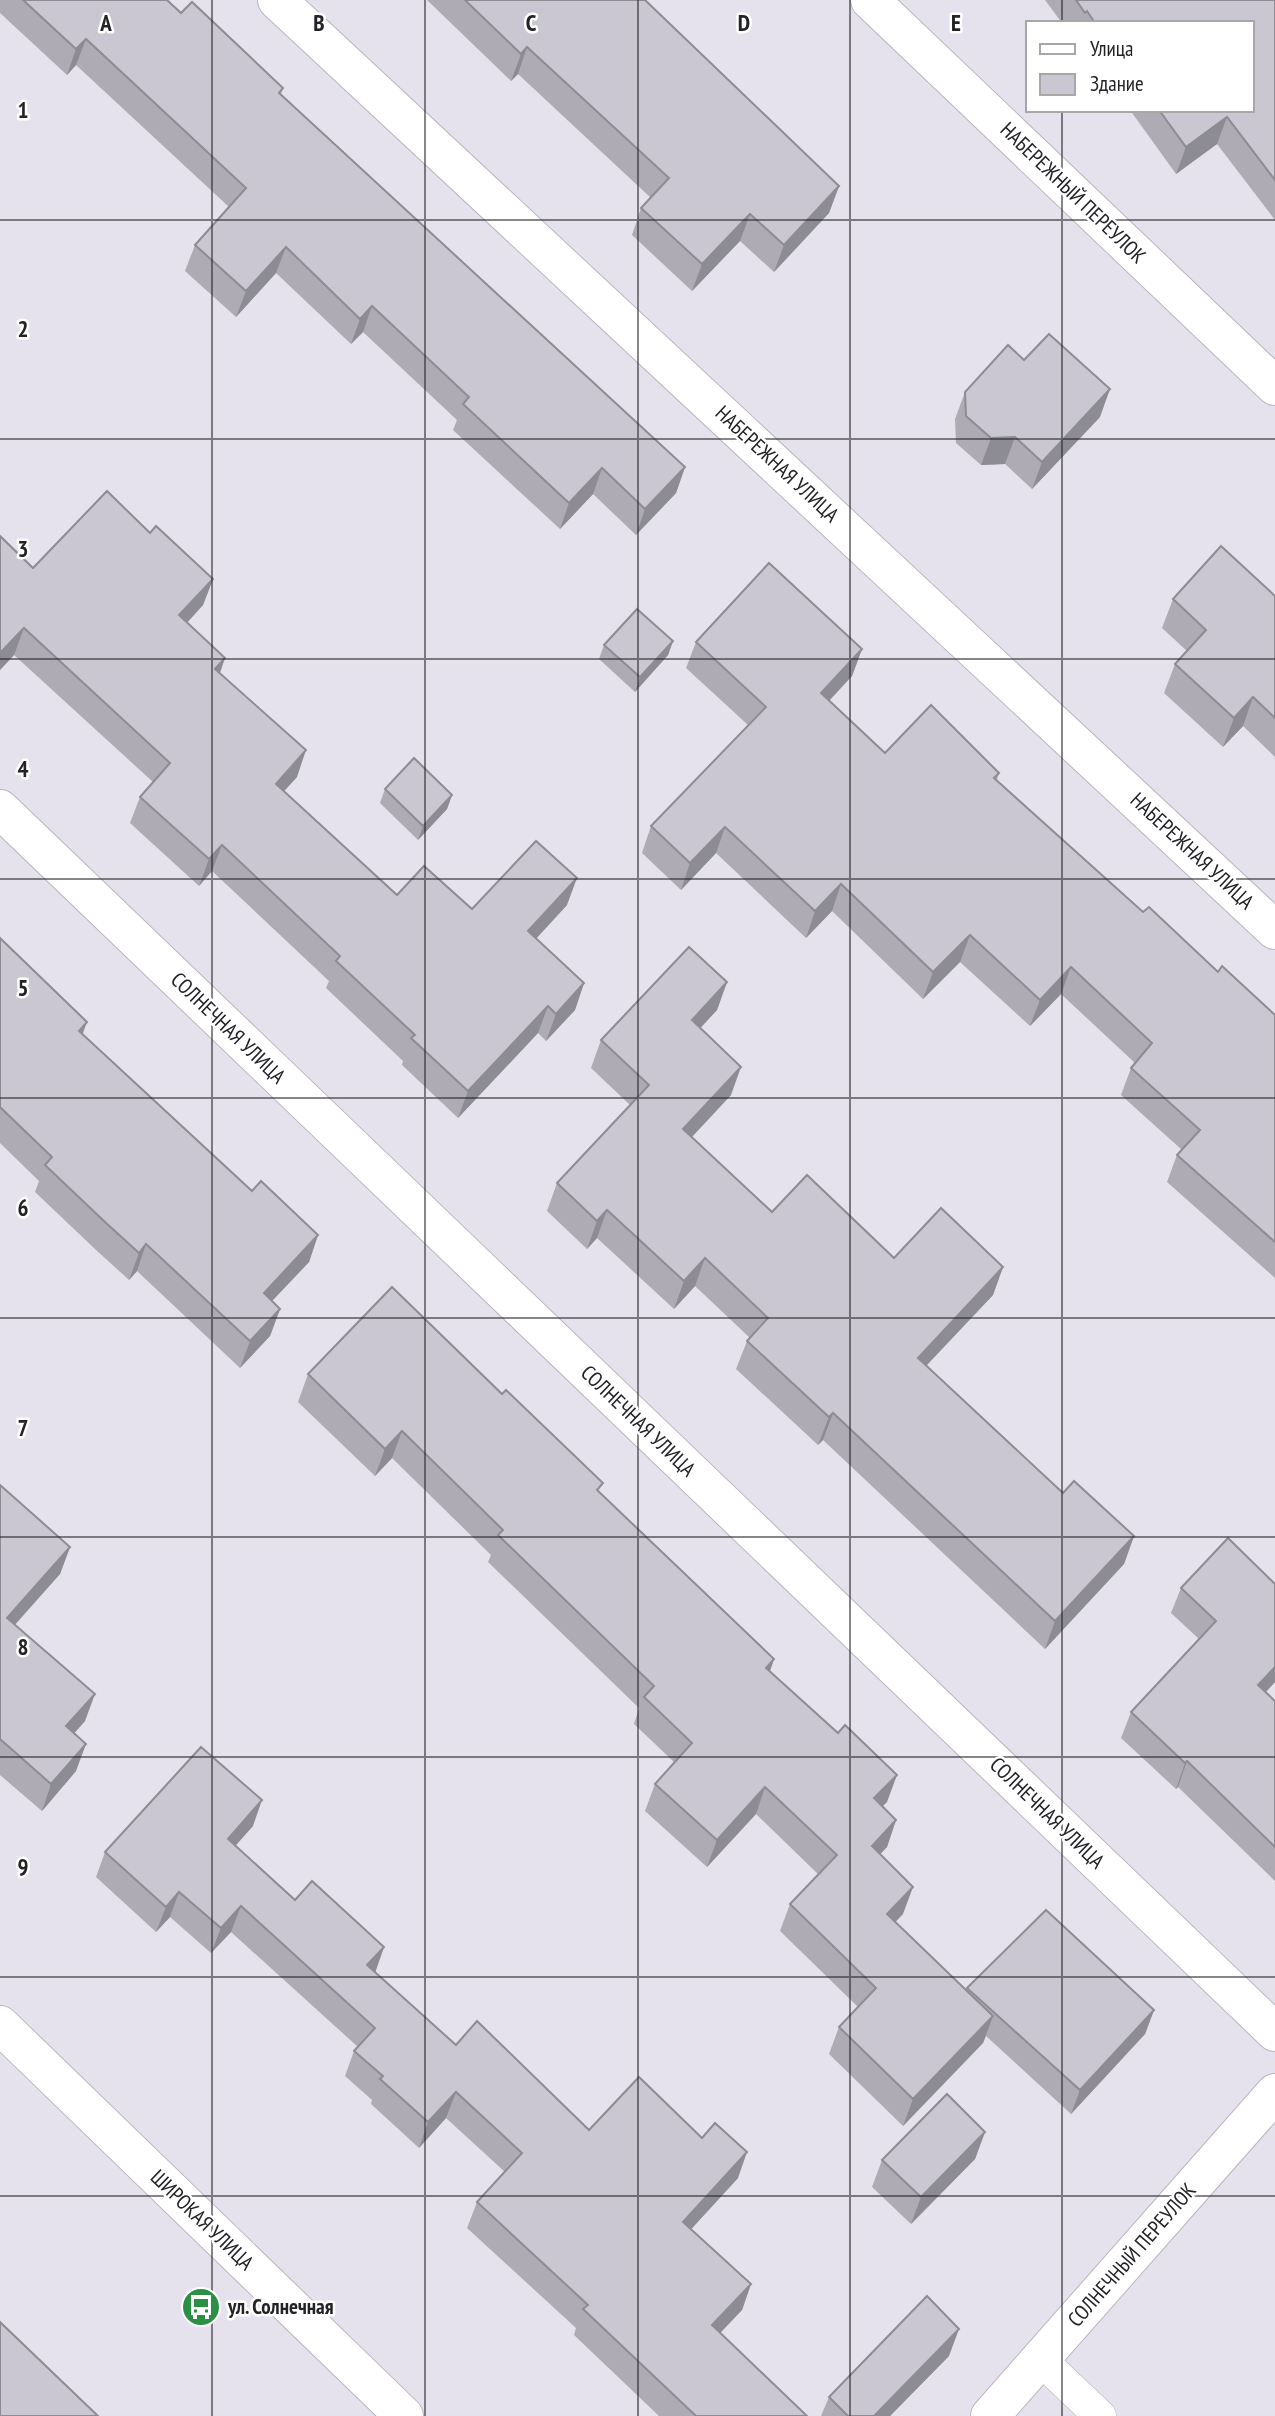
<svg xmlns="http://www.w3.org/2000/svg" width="1275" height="2416" viewBox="0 0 1275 2416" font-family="'PT Sans Narrow',sans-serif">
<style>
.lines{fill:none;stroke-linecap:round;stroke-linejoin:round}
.service-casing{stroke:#b9b6c1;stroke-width:33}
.minor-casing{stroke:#b9b6c1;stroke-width:40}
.tertiary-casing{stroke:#b9b6c1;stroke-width:40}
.service{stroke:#fff;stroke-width:32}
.minor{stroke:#fff;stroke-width:38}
.tertiary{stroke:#fff;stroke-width:38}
.wall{fill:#aeabb5}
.shaded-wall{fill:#8d8b93}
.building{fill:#cac7d2;stroke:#8d8b93;stroke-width:2}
.grid{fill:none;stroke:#232226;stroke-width:2;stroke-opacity:0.55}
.labels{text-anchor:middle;stroke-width:5;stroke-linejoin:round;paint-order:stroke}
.street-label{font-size:21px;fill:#232226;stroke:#fff}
.poi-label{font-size:21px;font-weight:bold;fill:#232226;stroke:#fff;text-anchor:start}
.grid-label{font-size:23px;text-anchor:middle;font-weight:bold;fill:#232226;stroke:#fff;stroke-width:5;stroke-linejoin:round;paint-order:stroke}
</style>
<rect width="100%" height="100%" fill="#e5e2ed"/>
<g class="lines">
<defs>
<path id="service" d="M1040 2359 1100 2416"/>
<g id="minor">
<path d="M277 0 1275 930"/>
<path d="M870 0 1275 386"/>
<path d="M0 809 1275 2032"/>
<path d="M990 2416 1275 2093"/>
</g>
<path id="tertiary" d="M0 2025 404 2416"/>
</defs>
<use href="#service" class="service-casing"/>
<use href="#minor" class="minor-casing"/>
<use href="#tertiary" class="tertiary-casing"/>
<use href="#service" class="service"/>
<use href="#minor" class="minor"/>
<use href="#tertiary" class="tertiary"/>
</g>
<g class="wall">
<path d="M0 0H167L181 13 283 88 281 94 685 467 676 493 636 535 593 494 560 529 453 430 457 420 363 332 351 344 276 273 236 317 185 271 195 245 229 207 76 65 67 75 0 13Z"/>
<path d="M427 0H645L839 186 829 213 774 272 740 241 692 291 632 235 641 208 651 198 518 74 511 81Z"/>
<path d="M1045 0H1275V220L1217 144 1176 174 1130 110H1252V23H1062Z"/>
<path d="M1024 360 1100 417 1032 489 1005 464 981 465 956 443 955 419 965 392Z"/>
<path d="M150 533 213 579 203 605 187 623 220 673 297 777 284 791 397 895 472 909 567 905 536 939 584 983 575 1010 546 1041 538 1033 458 1118 402 1065 403 1061 326 988 329 981 212 871 199 886 130 823 140 797 153 782 14 655 0 670V536L33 568Z"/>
<path d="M1275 596V757L1243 726 1223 747 1164 693 1175 664 1187 651 1162 628 1173 599Z"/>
<path d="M673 641 668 655 635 692 599 659 604 645Z"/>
<path d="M696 642 862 649 852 676 829 701 885 753 999 773 997 780 1143 912 1275 1015V1278L1167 1182 1177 1155 1182 1150 1121 1095 1131 1068 1135 1063 1061 994 1030 1026 960 962 923 999 832 911 806 938 716 853 681 890 642 853 651 826 748 725 686 668Z"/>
<path d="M385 789 452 795 447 809 418 840 380 803Z"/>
<path d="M0 938 83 1034 252 1191 318 1235 309 1262 272 1301 280 1309 270 1336 240 1368 137 1271 129 1280 95 1249 35 1192 39 1181 0 1143Z"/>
<path d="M727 982 717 1010 700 1028 731 1095 692 1137 772 1212 894 1258 1003 1267 993 1295 926 1366 1063 1493 1134 1536 1124 1564 1045 1649 823 1440 818 1445 736 1369 747 1341 750 1338 695 1286 674 1309 597 1238 587 1249 547 1211 557 1183 630 1105 591 1068 601 1040Z"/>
<path d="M308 1374 600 1492 774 1659 770 1671 887 1802 882 1806 896 1820 887 1847 880 1854 903 1914 895 1922 966 1990 967 1988 1154 2010 1145 2034 1071 2114 986 2036 983 2043 903 2126 829 2054 839 2027 858 2007 780 1931 790 1904 818 1874 756 1814 707 1867 645 1811 655 1784 674 1762 634 1724 639 1708 488 1562 491 1555 392 1458 375 1476 298 1402Z"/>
<path d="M0 1485 70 1547 60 1574 15 1625 85 1721 74 1733 76 1771 42 1811 0 1775Z"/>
<path d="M1228 1538 1275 1682 1266 1692 1275 1701V1881L1178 1787 1176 1789 1121 1738 1131 1712 1199 1639 1171 1613 1181 1588Z"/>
<path d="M253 1826 236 1845 295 1900 384 1947 375 1972 456 2045 589 2130 738 2178 691 2229 751 2284 742 2310 720 2333 807 2416H659L574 2335 576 2328 467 2228 477 2202 505 2172 446 2118 419 2148 371 2104 372 2100 345 2076 354 2051 358 2047 231 1932 211 1953 170 1917 156 1932 96 1877 105 1852Z"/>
<path d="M985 2132 975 2159 911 2224 872 2187 882 2160Z"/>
<path d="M949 2356 890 2416H821L829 2397Z"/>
</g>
<g class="shaded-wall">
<path d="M86 39 76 65 67 75 76 49Z"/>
<path d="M527 47 518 74 511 81 521 54Z"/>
<path d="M1227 117 1217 144 1176 174 1186 147Z"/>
<path d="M839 186 829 213 774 272 784 245Z"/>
<path d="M750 214 740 241 692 291 702 264Z"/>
<path d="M286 247 276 273 236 317 246 291Z"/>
<path d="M372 306 363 332 351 344 360 319Z"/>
<path d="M1110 389 1100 417 1032 489 1042 462Z"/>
<path d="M1015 437 1005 464 981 465 991 438Z"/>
<path d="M685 467 676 493 636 535 645 509Z"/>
<path d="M602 468 593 494 560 529 569 503Z"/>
<path d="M213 579 203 605 169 642 179 615Z"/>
<path d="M24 628 14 655 0 670V653Z"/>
<path d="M673 641 668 655 635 692 640 677Z"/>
<path d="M862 649 852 676 811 720 821 693Z"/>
<path d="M225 658 216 685 215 669Z"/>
<path d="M1253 697 1243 726 1223 747 1234 718Z"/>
<path d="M306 750 297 777 266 811 276 784Z"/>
<path d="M452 795 447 809 418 840 423 826Z"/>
<path d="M725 827 716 853 681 890 690 863Z"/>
<path d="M222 845 212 871 199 886 209 859Z"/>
<path d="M577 878 567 905 518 958 528 931Z"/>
<path d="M841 884 832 911 806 938 815 911Z"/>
<path d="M970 935 960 962 923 999 933 972Z"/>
<path d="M1071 967 1061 994 1030 1026 1040 1000Z"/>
<path d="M727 982 717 1010 682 1048 692 1020Z"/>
<path d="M584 983 575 1010 546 1041 556 1014Z"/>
<path d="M548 1006 538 1033 458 1118 468 1091Z"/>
<path d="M87 1022 77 1049 79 1031Z"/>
<path d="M741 1067 731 1095 673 1157 683 1129Z"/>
<path d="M607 1210 597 1238 587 1249 597 1221Z"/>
<path d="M318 1235 309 1262 254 1320 264 1293Z"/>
<path d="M146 1244 137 1271 129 1280 139 1253Z"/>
<path d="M705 1258 695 1286 674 1309 684 1281Z"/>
<path d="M1003 1267 993 1295 907 1386 918 1358Z"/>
<path d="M280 1309 270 1336 240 1368 250 1341Z"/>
<path d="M833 1413 823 1440 818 1445 829 1417Z"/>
<path d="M402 1431 392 1458 375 1476 385 1449Z"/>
<path d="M1134 1536 1124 1564 1045 1649 1055 1621Z"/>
<path d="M70 1547 60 1574 0 1641 7 1618Z"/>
<path d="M774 1659 765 1686 766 1668Z"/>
<path d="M1275 1667V1682L1249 1710 1258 1685Z"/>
<path d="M95 1694 85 1721 56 1754 66 1726Z"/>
<path d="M86 1744 76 1771 42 1811 51 1784Z"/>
<path d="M1187 1761 1178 1787 1176 1789 1185 1763Z"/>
<path d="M897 1775 887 1802 864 1825 874 1798Z"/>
<path d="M765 1787 756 1814 707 1867 717 1840Z"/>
<path d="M262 1800 253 1826 219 1864 228 1839Z"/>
<path d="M896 1820 887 1847 862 1873 872 1846Z"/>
<path d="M913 1887 903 1914 877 1941 887 1914Z"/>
<path d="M179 1892 170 1917 156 1932 166 1907Z"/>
<path d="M241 1906 231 1932 211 1953 221 1928Z"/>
<path d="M384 1947 375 1973 367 1965Z"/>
<path d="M1154 2010 1145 2034 1071 2114 1080 2090Z"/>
<path d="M993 2016 983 2043 903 2126 913 2099Z"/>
<path d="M456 2092 446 2118 419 2148 428 2122Z"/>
<path d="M985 2132 975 2159 911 2224 921 2197Z"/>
<path d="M747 2152 738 2178 674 2248 683 2222Z"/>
<path d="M751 2284 742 2310 703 2351 712 2325Z"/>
<path d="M959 2329 949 2356 890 2416H874Z"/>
</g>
<g class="building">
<path d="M23 0H167L181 13 192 2 283 88 279 93 685 467 645 509 602 468 569 503 463 404 469 397 372 306 360 319 286 247 246 291 195 245 246 188 86 39 76 49Z"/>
<path d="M465 0H645L839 186 784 245 750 214 702 264 641 208 669 178 527 47 521 54Z"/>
<path d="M1076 0H1275V180L1227 117 1186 147 1159 110H1252V23H1095L1087 11 1085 13Z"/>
<path d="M1049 334 1110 389 1042 462 1015 437 991 438 966 416 965 392 1008 345 1024 360Z"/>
<path d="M107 491 150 533 156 526 213 579 179 615 225 658 215 669 306 750 276 784 397 895 424 866 472 909 536 841 577 878 528 931 584 983 556 1014 548 1006 468 1091 411 1038 415 1035 336 961 340 956 222 845 209 859 140 797 170 763 24 628 0 653V536L33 568Z"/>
<path d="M1221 546 1275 596V718L1253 697 1234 718 1175 664 1206 630 1173 599Z"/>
<path d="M769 563 862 649 821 693 885 753 931 705 999 773 994 778 1143 912 1149 907 1218 972 1222 966 1275 1015V1242L1177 1155 1200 1130 1131 1068 1152 1043 1071 967 1040 1000 970 935 933 972 841 884 815 911 725 827 690 863 651 826 766 707 696 642Z"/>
<path d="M637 609 673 641 640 677 604 645Z"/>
<path d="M414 758 452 795 423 826 385 789Z"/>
<path d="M0 938 87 1022 79 1031 252 1191 261 1181 318 1235 264 1293 280 1309 250 1341 146 1244 139 1253 105 1222 45 1165 52 1157 0 1107Z"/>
<path d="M689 947 727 982 692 1020 741 1067 683 1129 772 1212 807 1175 894 1258 941 1208 1003 1267 918 1358 1063 1493 1074 1481 1134 1536 1055 1621 833 1413 829 1417 747 1341 768 1318 705 1258 684 1281 607 1210 597 1221 557 1183 649 1085 601 1040Z"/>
<path d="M392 1287 502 1394 506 1390 603 1483 597 1490 774 1659 766 1668 838 1733 845 1725 897 1775 874 1798 896 1820 872 1846 913 1887 887 1914 993 2016 913 2099 839 2027 876 1988 790 1904 837 1855 765 1787 717 1840 655 1784 692 1743 644 1697 654 1686 498 1535 503 1530 402 1431 385 1449 308 1374Z"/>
<path d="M0 1485 70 1547 7 1618 95 1694 66 1726 86 1744 51 1784 0 1739Z"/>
<path d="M1228 1538 1275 1584V1667L1258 1685 1275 1701V1847L1187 1761 1185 1763 1131 1712 1216 1621 1181 1588Z"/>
<path d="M201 1747 262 1800 228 1839 295 1900 312 1881 384 1947 367 1965 456 2045 477 2021 589 2130 639 2077 702 2138 715 2123 747 2152 683 2222 751 2284 712 2325 807 2416H696L583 2309 588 2305 477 2202 522 2153 456 2092 428 2122 380 2079 383 2076 354 2051 375 2028 241 1906 221 1928 179 1892 166 1907 105 1852Z"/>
<path d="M1046 1910 1154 2010 1080 2090 967 1988Z"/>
<path d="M947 2094 985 2132 921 2197 882 2160Z"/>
<path d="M927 2296 959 2329 874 2416H848L829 2397Z"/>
<path d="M0 2322 98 2416H0Z"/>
</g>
<path class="grid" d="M212 0V2416M425 0V2416M638 0V2416M850 0V2416M1062 0V23M1062 110V2416M0 220H1275M0 439H1275M0 659H1275M0 879H1275M0 1098H1275M0 1318H1275M0 1537H1275M0 1757H1275M0 1977H1275M0 2196H1275"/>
<defs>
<symbol id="bus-disc" viewBox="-11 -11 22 22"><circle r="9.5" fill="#2c9044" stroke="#fff"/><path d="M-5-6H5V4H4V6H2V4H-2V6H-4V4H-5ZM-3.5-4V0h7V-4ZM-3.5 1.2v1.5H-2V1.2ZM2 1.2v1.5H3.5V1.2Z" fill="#fff"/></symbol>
</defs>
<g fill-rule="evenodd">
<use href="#bus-disc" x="179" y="2285" width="44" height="44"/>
</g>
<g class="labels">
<g class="street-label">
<text transform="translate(1073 193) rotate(44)" y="7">НАБЕРЕЖНЫЙ ПЕРЕУЛОК</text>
<text transform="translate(777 464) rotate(43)" y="7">НАБЕРЕЖНАЯ УЛИЦА</text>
<text transform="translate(1192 851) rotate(43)" y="7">НАБЕРЕЖНАЯ УЛИЦА</text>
<text transform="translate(228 1028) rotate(44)" y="7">СОЛНЕЧНАЯ УЛИЦА</text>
<text transform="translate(638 1421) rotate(44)" y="7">СОЛНЕЧНАЯ УЛИЦА</text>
<text transform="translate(1047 1813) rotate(44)" y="7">СОЛНЕЧНАЯ УЛИЦА</text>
<text transform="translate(202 2220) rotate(44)" y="7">ШИРОКАЯ УЛИЦА</text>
<text transform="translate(1132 2255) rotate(-49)" y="7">СОЛНЕЧНЫЙ ПЕРЕУЛОК</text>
</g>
<g class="poi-label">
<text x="228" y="2314">ул. Солнечная</text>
</g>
</g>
<g class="grid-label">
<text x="106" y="31">A</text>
<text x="319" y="31">B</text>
<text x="531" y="31">C</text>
<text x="744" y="31">D</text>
<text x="956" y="31">E</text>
<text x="23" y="118">1</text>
<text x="23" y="337">2</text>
<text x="23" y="557">3</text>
<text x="23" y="777">4</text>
<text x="23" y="996">5</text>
<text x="23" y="1216">6</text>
<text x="23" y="1436">7</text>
<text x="23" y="1655">8</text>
<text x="23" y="1875">9</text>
</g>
<rect x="1026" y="21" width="228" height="91" fill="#ffffff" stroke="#a7a7a8" stroke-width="2"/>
<rect x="1040" y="44" width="35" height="10" fill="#ffffff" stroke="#a7a7a8" stroke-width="2"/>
<text x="1090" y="56" font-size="21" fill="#232226">Улица</text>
<rect x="1040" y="74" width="35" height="21" fill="#cac7d2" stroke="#a7a7a8" stroke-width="2"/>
<text x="1090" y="91" font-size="21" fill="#232226">Здание</text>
</svg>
